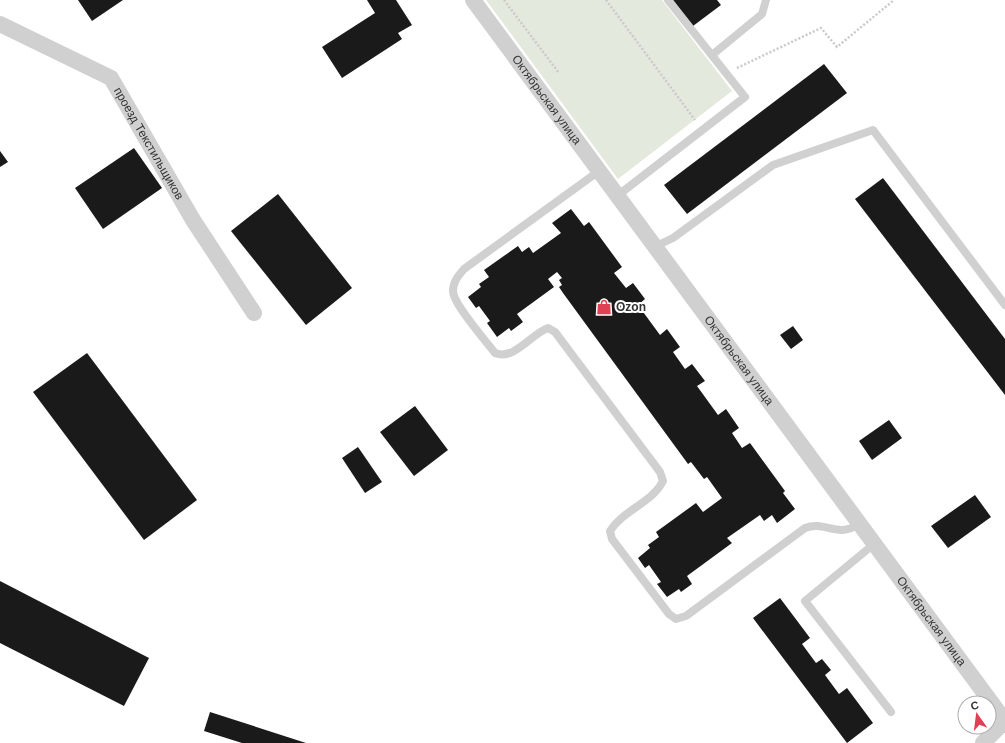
<svg xmlns="http://www.w3.org/2000/svg" width="1005" height="743" viewBox="0 0 1005 743" font-family="Arial,sans-serif">
<style>
.green{fill:#e3e9dc}
.building{fill:#1a1a1a}
.lines{fill:none;stroke-linecap:round;stroke-linejoin:round}
.path{stroke:#cacaca;stroke-width:2.5;stroke-dasharray:2 2;stroke-linecap:butt}
.lane{stroke:#d0d0d0;stroke-width:8}
.street{stroke:#d0d0d0;stroke-width:16}
.labels{text-anchor:middle;stroke-width:4;stroke-linejoin:round;paint-order:stroke}
.street-label{font-size:12px;fill:#333;stroke:#fff}
.poi-label{font-size:12px;font-weight:bold;fill:#333;stroke:#fff;text-anchor:start}
</style>
<rect width="100%" height="100%" fill="#fff"/>
<path class="green" d="M486 0H662L732 91 618 179Z"/>
<g class="building">
<path d="M78 0H123L92 21Z"/>
<path d="M367 0H396L412 25 398 33 402 39 342 78 322 47 375 13Z"/>
<path d="M673 0H717L721 5 693 26Z"/>
<path d="M824 64 847 93 687 214 664 185Z"/>
<path d="M134 148 162 188 103 229 75 188Z"/>
<path d="M0 151 8 162 0 167Z"/>
<path d="M883 178 1005 339V395L855 199Z"/>
<path d="M278 194 352 288 306 325 231 231Z"/>
<path d="M571 209 584 226 589 222 622 267 614 273 626 288 633 283 645 299 638 305 660 335 667 329 680 347 673 352 685 369 692 364 705 381 697 386 718 415 726 409 739 428 732 433 742 448 750 443 785 491 783 493 795 509 777 523 772 515 764 521 760 515 727 538 732 543 687 576 692 584 681 592 679 589 667 597 657 584 661 582 649 565 645 568 638 558 650 548 648 545 659 537 656 532 696 503 703 512 722 498 707 477 704 479 691 462 688 464 563 293 559 287 562 285 559 280 562 278 557 272 548 279 554 287 517 314 523 322 511 331 509 328 497 337 487 323 490 321 479 306 476 308 468 297 481 287 479 284 489 277 484 270 518 246 522 252 529 247 533 253 561 233 552 223Z"/>
<path d="M793 326 803 340 791 349 780 335Z"/>
<path d="M87 353 197 500 144 540 33 392Z"/>
<path d="M415 406 448 450 414 476 380 432Z"/>
<path d="M889 420 902 438 872 460 859 441Z"/>
<path d="M358 447 382 482 365 493 342 458Z"/>
<path d="M975 495 991 517 948 548 931 526Z"/>
<path d="M0 581 149 658 124 706 0 643Z"/>
<path d="M780 598 810 638 802 644 816 663 822 659 831 670 825 675 839 694 847 688 873 723 847 743 753 618Z"/>
<path d="M210 712 306 743H242L204 731Z"/>
</g>
<g class="lines">
<g class="path">
<path d="M504 0 559 73"/>
<path d="M606 0 695 120"/>
<path d="M737 68 821 28 837 47 894 0"/>
</g>
<g class="lane">
<path d="M712 55 762 14 766 0"/>
<path d="M599 171 464 269C458 276 453 282 453 291 453 304 486 341 495 353 514 361 531 334 548 328L555 332 660 472 663 481C652 503 623 510 610 531L612 539 669 614 676 619 686 616 805 528C825 520 837 539 859 524"/>
<path d="M617 196 745 97 668 0"/>
<path d="M654 247 673 238 773 165 873 130 1005 305"/>
<path d="M874 544 805 601 891 712"/>
</g>
<g class="street">
<path id="s1" d="M473 0 1005 721"/>
<path id="s2" d="M0 24 111 78 193 220 254 313"/>
<path d="M983 743 1005 721"/>
</g>
</g>
<defs>
<symbol id="shop-bare" viewBox="-9 -9 18 18"><path d="M-5-2.5h2.3a2.7 3.5 0 0 1 5.4 0H5L5.5 6h-11ZM-1.5-2.5h3a1.5 2.3 0 0 0-3 0Z" fill="#df4053" stroke="#fff" stroke-width="2.5" paint-order="stroke"/></symbol>
</defs>
<g fill-rule="evenodd">
<use href="#shop-bare" x="593" y="296" width="22" height="22"/>
</g>
<g class="labels">
<g class="street-label">
<text dy="4" stroke="none"><textPath href="#s1" startOffset="124">Октябрьская улица</textPath></text>
<text dy="4" stroke="none"><textPath href="#s2" startOffset="199">проезд Текстильщиков</textPath></text>
<text dy="4" stroke="none"><textPath href="#s1" startOffset="448">Октябрьская улица</textPath></text>
<text dy="4" stroke="none"><textPath href="#s1" startOffset="772">Октябрьская улица</textPath></text>
</g>
<g class="poi-label">
<text x="616" y="311">Ozon</text>
</g>
</g>
<g transform="translate(977 715) rotate(346)"><circle r="19" fill="#ffffff" stroke="#adadad"/>
<path d="M0-3L7 15L0 10L-7 15Z" fill="#df4053"/>
<text y="-6" font-size="11" font-weight="bold" text-anchor="middle" fill="#333333">С</text>
</g>
</svg>
